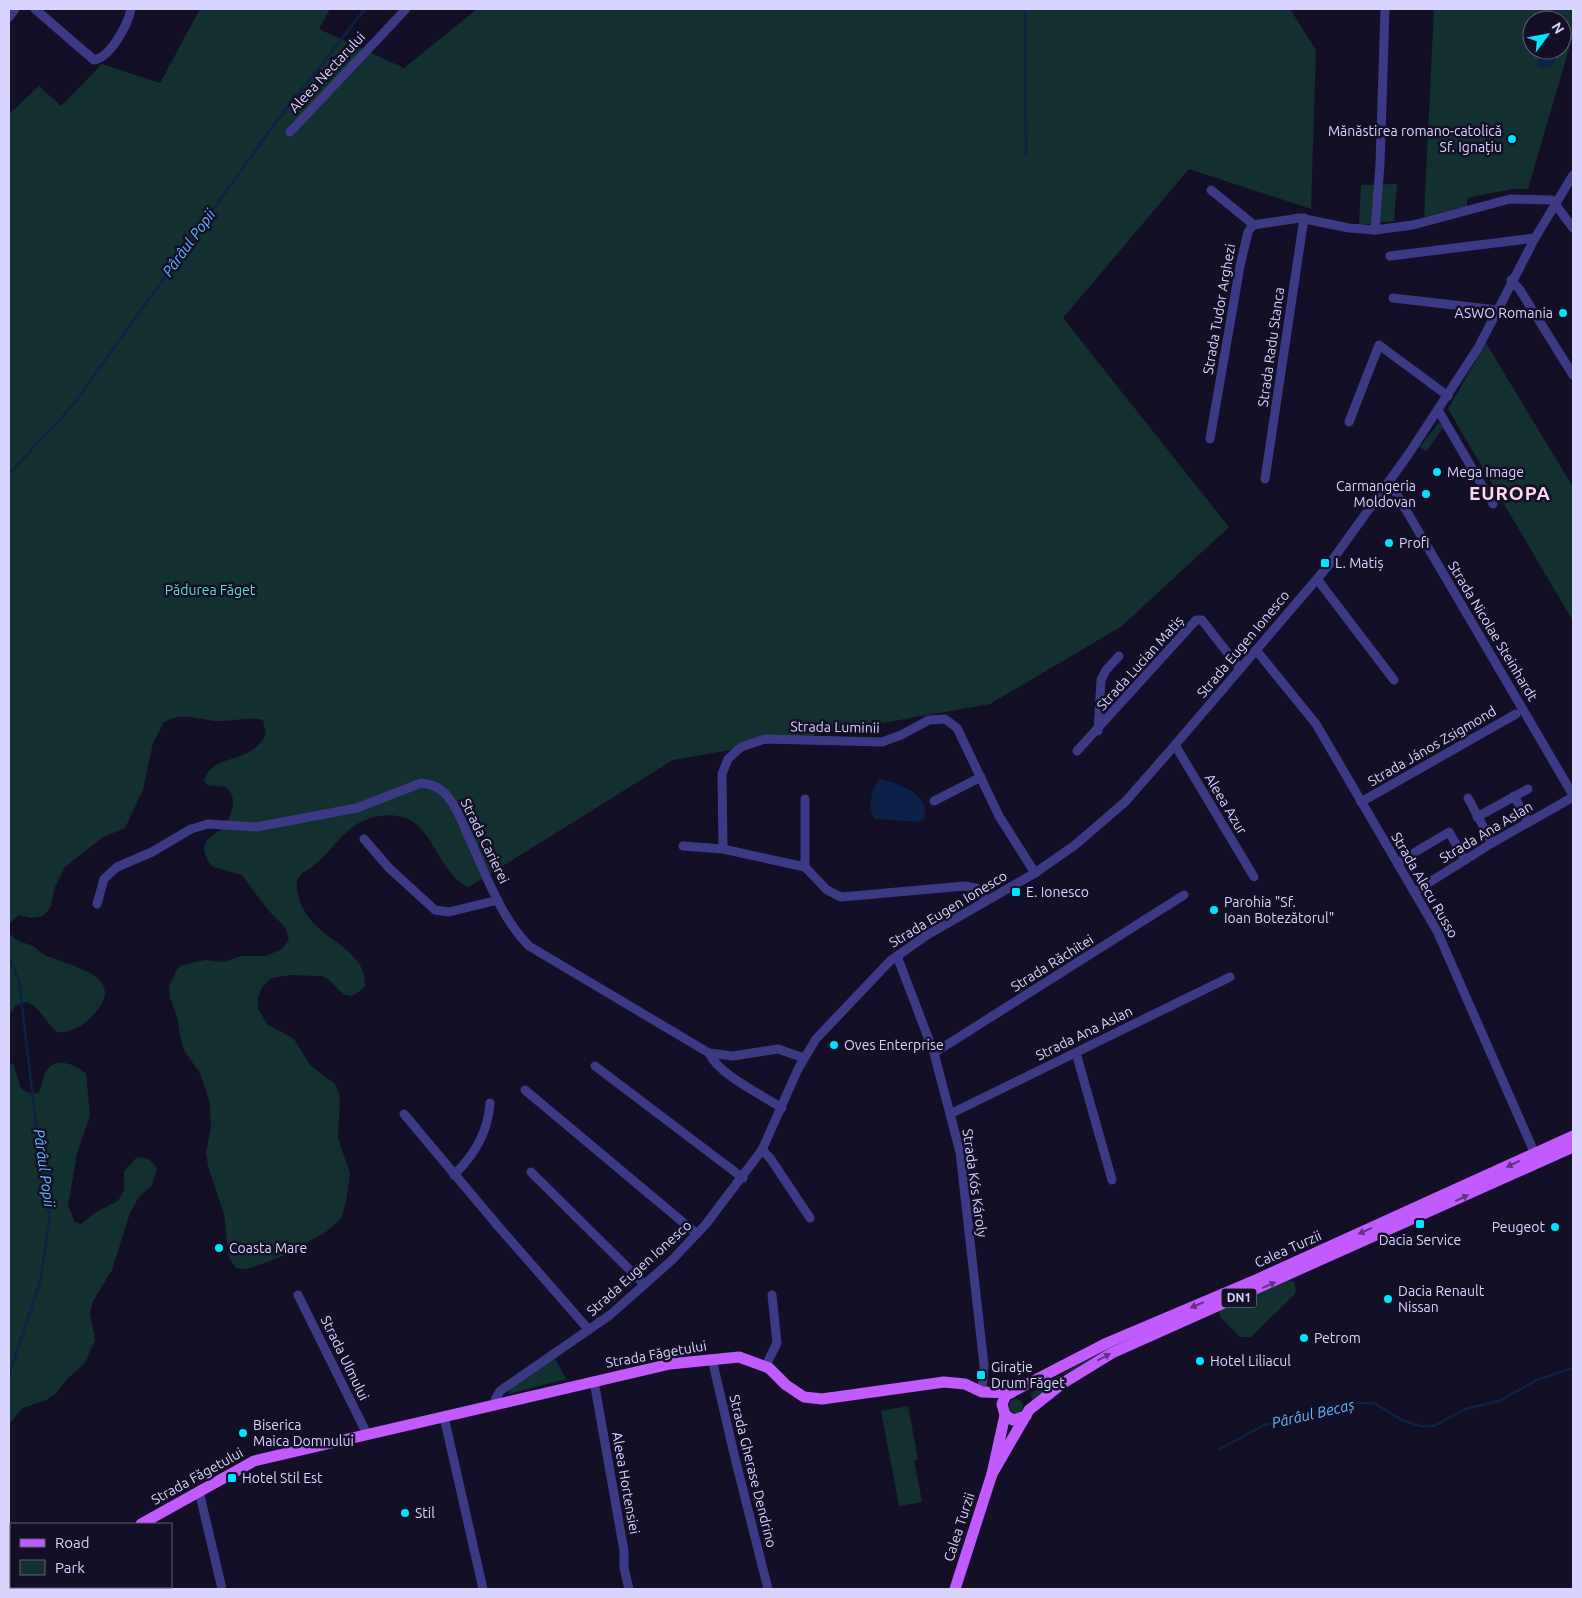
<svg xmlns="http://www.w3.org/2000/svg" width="1582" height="1598" viewBox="0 0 1582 1598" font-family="Ubuntu,sans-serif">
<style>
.green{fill:#12302f;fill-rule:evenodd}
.water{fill:#0c2248}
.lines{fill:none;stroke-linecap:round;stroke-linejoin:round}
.stream{stroke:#0c2248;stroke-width:2.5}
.minor{stroke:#3d3a85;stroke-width:9}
.major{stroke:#c25bff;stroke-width:11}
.oneway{fill:#623188}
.poi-dot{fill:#00e5ff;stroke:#130f26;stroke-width:2}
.labels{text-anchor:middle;stroke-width:5;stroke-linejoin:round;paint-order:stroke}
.shield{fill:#130f26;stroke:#9e99be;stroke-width:1}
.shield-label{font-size:12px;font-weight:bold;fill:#d9d4ff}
.street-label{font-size:14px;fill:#d9d4ff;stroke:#130f26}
.poi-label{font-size:14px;fill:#d9d4ff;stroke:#130f26;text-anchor:start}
.park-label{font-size:14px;fill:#5fe0c0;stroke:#130f26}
.water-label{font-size:15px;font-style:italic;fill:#62b6ff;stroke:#130f26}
.district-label{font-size:19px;font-weight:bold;letter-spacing:1px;fill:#ffd6f0;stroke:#130f26}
</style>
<rect width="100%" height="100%" fill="#130f26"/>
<g class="green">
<path d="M200 9H330L319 29 404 68 477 9H1290L1316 50 1311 209 1189 169 1063 318 1229 527 1122 626 990 704 673 760 469 887C440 877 433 824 402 817 384 812 363 818 349 830 336 841 327 855 314 865 309 870 303 871 299 877 295 884 297 891 299 899 312 941 367 945 365 986 343 1011 338 980 321 976L290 975 272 978 263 986 258 997V1008L267 1024 294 1039 310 1065 335 1084 340 1096 338 1138 350 1173 346 1202 341 1219 327 1231 288 1254 248 1269 236 1268 229 1258 224 1214 208 1166 206 1153 211 1128 210 1103 200 1073 185 1052 181 1041 177 1016 170 998 169 986 177 969 182 965 205 960 224 962 241 956H266L282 949 289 939 285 927 268 910 242 875 213 867C204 858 200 844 211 836 215 833 219 832 221 829 231 818 240 797 225 787L207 785 204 780C213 752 251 766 266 734L263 720C249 716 235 721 221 721 200 721 184 710 164 722L153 743 143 790 125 828 103 837 65 867 54 889 51 907 43 916 31 918 19 915 9 924V114L39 86 61 106 102 64 160 83Z"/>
<path d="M1434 9H1573V35L1528 189H1512L1467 198V206L1424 217ZM1532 20H1562V50H1532Z"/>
<path d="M1397 184 1394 221 1359 225 1361 185Z"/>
<path d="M1486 343 1573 487V621L1448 409Z"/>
<path d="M1439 422 1443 428 1426 452 1420 447Z"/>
<path d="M9 932C14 941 22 942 31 945 37 948 41 954 47 956 77 968 135 978 86 1022 79 1028 68 1033 58 1032 45 1024 41 1006 26 1002L15 1006 9 1017Z"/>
<path d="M9 1061 14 1066 21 1089 32 1094 39 1092C43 1085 42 1076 47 1070 56 1056 77 1065 86 1074L90 1116 77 1153 68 1206 75 1222 81 1224 96 1212 118 1201 124 1190V1171L137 1157 149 1159 157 1168 152 1185 139 1197 130 1213 112 1270 93 1301 90 1313 95 1340 85 1363 67 1379 56 1394 46 1400 23 1408 9 1424Z"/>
<path d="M1287 1280 1294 1282 1296 1291 1294 1295 1251 1337H1240L1221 1318 1219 1313 1221 1310Z"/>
<path d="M1118 1344V1346L1060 1377 1033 1400 1030 1394 1077 1365Z"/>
<path d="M555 1358 566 1379 509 1394V1388Z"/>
<circle cx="1016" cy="1406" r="7"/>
<path d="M908 1406 918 1459 914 1460 922 1502 899 1506 881 1411Z"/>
</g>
<g class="water">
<path d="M1541 50H1559L1553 65 1542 69 1536 64 1543 56Z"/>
<path d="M880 779C898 783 932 795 924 819L920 822 875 819C867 811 871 787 880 779Z"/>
</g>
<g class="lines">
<g class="stream">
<path d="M1025 9 1026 154"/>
<path d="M9 474 73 405 273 126 365 9"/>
<path d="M9 958 19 981 41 1165 50 1218 40 1282 9 1375"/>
<path d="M1220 1449 1264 1425 1356 1403H1374L1402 1420 1420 1426H1434L1465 1409 1499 1401 1537 1380 1573 1368"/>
</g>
<g class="minor">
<path d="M35 9 94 60C111 57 128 24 131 9"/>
<path d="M9 17 15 9"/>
<path d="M290 132 406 9"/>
<path d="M1211 190 1254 225"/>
<path d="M1375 230 1380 164 1385 9"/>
<path d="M1390 256 1535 238"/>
<path d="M1511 280 1520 290 1573 375"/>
<path d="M1393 298 1497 310"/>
<path d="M1438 410 1493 504"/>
<path d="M1349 422 1379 345 1448 396"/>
<path d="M1210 439 1240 266 1248 232 1253 225 1300 218 1349 228 1375 230 1413 225 1510 199 1552 200 1573 228"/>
<path d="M1265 479 1304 218"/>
<path d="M1389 481 1573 795"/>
<path d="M1317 579 1394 680"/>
<path d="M1256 650 1316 724 1437 931 1535 1154"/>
<path d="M1098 731 1101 680 1106 670 1119 656"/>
<path d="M1175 745 1254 877"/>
<path d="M1077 751 1196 620H1202L1240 669"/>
<path d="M1514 796 1528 822"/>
<path d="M1468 798 1492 843"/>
<path d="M805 799V867"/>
<path d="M934 801 981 777"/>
<path d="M1361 802 1516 714"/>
<path d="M1477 817 1528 789"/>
<path d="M364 839 389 868 435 910 449 912 498 900"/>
<path d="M683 846 723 849"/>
<path d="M1397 863 1449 832 1465 860"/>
<path d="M1414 892 1492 843 1573 797"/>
<path d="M986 901 976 888 965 886 841 897 827 890 805 867 723 849 722 774 728 759 741 747 765 739 882 742 901 735 929 720 945 719 957 728 999 816 1035 873"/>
<path d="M97 904 104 879 117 867 152 852 191 829 208 824 256 827 357 808 421 783C432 784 441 788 448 797 456 806 461 819 466 831 484 869 499 916 529 946L709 1053 733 1056 778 1049 804 1058"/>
<path d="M897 956 934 1053 960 1152 984 1365 982 1392"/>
<path d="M709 1053C718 1074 762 1095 782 1108"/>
<path d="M934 1053 1184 895"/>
<path d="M1076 1053 1112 1180"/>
<path d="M595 1066 743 1178"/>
<path d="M525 1090 697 1234"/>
<path d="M404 1114 498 1226 589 1330"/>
<path d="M950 1114 1230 977"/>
<path d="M762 1150 770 1158 810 1218"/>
<path d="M531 1172 644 1284"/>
<path d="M454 1175C475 1154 488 1132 490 1103"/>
<path d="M298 1295 367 1434"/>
<path d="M712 1359 734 1454 768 1589"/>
<path d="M765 1367 777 1343 772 1295"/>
<path d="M594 1381 624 1551V1568L629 1589"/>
<path d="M496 1405 495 1400 500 1391 610 1315 672 1260 706 1224 762 1150 798 1069 816 1039 890 961 927 935 1035 873 1075 845 1125 802 1175 745 1328 566 1408 455 1478 348 1535 238 1573 175"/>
<path d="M444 1417 483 1589"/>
<path d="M199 1491 222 1589"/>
</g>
<g class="major">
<path d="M1026 1416 1013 1420 1005 1415 1002 1404 1006 1395 1107 1343 1258 1279 1573 1136"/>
<path d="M992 1474 1029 1410 1063 1383 1112 1353 1573 1147"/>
<path d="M141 1524 254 1461 670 1364 739 1357 769 1368 786 1385 804 1397 822 1399 944 1382 965 1384 982 1392 1011 1393"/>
<path d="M9 1587 11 1585"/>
<path d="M955 1589 992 1474 1005 1415"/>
</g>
</g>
<defs><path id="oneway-solid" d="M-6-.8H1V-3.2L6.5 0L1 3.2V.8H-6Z" transform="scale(1.25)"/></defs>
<g class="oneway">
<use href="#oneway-solid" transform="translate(1513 1164) rotate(155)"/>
<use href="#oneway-solid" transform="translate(1462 1198) rotate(-25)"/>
<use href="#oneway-solid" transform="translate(1365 1231) rotate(156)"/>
<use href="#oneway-solid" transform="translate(1269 1285) rotate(-24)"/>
<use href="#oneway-solid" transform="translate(1197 1305) rotate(157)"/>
<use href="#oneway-solid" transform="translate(1104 1357) rotate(-29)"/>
</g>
<g class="poi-dot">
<circle cx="1512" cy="139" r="5"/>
<circle cx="1563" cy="313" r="5"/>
<circle cx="1437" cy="472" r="5"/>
<circle cx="1426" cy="494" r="5"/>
<circle cx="1389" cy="543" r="5"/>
<rect x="1320" y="558" width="10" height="10" rx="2.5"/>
<rect x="1011" y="887" width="10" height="10" rx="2.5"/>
<circle cx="1214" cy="910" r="5"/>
<circle cx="834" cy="1045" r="5"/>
<rect x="1415" y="1219" width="10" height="10" rx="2.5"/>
<circle cx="1555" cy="1227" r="5"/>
<circle cx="219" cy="1248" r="5"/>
<circle cx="1388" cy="1299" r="5"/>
<circle cx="1304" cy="1338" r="5"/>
<circle cx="1200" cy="1361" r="5"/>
<rect x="976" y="1370" width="10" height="10" rx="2.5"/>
<circle cx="243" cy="1433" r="5"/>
<rect x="227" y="1473" width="10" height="10" rx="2.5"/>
<circle cx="405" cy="1513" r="5"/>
</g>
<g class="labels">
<rect class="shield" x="1221.5" y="1288.5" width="35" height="19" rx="4"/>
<g class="shield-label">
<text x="1239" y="1302">DN1</text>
</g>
<g class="street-label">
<text transform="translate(327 72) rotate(-47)" y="5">Aleea Nectarului</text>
<text transform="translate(1219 309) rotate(-80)" y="5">Strada Tudor Arghezi</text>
<text transform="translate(1271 347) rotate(-82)" y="5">Strada Radu Stanca</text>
<text transform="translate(1493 631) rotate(59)" y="5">Strada Nicolae Steinhardt</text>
<text transform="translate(1243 644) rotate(-50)" y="5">Strada Eugen Ionesco</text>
<text transform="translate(1140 663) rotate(-48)" y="5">Strada Lucian Matiș</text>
<text transform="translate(835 727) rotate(1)" y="5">Strada Luminii</text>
<text transform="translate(1432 746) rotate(-30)" y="5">Strada János Zsigmond</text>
<text transform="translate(1226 804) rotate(59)" y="5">Aleea Azur</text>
<text transform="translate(1486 832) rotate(-31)" y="5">Strada Ana Aslan</text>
<text transform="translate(485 841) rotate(64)" y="5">Strada Carierei</text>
<text transform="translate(1425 885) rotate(60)" y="5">Strada Alecu Russo</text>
<text transform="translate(948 909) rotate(-31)" y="5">Strada Eugen Ionesco</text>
<text transform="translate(1052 963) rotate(-32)" y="5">Strada Răchitei</text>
<text transform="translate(1084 1033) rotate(-26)" y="5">Strada Ana Aslan</text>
<text transform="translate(975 1183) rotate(82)" y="5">Strada Kós Károly</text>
<text transform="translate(1288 1249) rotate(-24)" y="5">Calea Turzii</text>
<text transform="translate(639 1268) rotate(-42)" y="5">Strada Eugen Ionesco</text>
<text transform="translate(656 1354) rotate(-10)" y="5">Strada Făgetului</text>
<text transform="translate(345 1358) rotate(64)" y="5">Strada Ulmului</text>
<text transform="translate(753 1471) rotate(76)" y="5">Strada Gherase Dendrino</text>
<text transform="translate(197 1476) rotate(-29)" y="5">Strada Făgetului</text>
<text transform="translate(626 1483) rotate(80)" y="5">Aleea Hortensiei</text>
<text transform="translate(959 1527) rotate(-72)" y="5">Calea Turzii</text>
</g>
<g class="poi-label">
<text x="1502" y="136" text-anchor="end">Mănăstirea romano-catolică<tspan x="1502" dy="16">Sf. Ignațiu</tspan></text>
<text x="1553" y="318" text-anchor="end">ASWO Romania</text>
<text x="1447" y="477">Mega Image</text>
<text x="1416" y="491" text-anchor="end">Carmangeria<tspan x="1416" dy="16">Moldovan</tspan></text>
<text x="1399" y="548">Profi</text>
<text x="1335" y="568">L. Matiș</text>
<text x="1026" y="897">E. Ionesco</text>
<text x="1224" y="907">Parohia "Sf.<tspan x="1224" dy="16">Ioan Botezătorul"</tspan></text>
<text x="844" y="1050">Oves Enterprise</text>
<text x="1545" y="1232" text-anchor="end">Peugeot</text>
<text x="1420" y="1245" text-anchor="middle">Dacia Service</text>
<text x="229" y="1253">Coasta Mare</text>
<text x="1398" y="1296">Dacia Renault<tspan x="1398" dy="16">Nissan</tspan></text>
<text x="1314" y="1343">Petrom</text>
<text x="1210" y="1366">Hotel Liliacul</text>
<text x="991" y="1372">Girație<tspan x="991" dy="16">Drum Făget</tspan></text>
<text x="253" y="1430">Biserica<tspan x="253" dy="16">Maica Domnului</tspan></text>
<text x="242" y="1483">Hotel Stil Est</text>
<text x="415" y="1518">Stil</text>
</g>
<g class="park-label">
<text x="210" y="595">Pădurea Făget</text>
</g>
<g class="water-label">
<text transform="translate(189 243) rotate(-54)" y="5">Pârâul Popii</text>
<text transform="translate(44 1168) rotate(82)" y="5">Pârâul Popii</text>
<text transform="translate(1313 1414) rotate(-13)" y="5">Pârâul Becaș</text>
</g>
<g class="district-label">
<text x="1510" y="500">EUROPA</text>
</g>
</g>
<rect width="1582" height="1598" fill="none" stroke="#d9d4ff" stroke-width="20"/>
<rect x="10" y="1523" width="162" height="65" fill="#130f26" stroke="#625e7d"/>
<rect x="20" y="1539" width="25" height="8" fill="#c25bff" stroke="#625e7d"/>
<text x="55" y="1548" font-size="15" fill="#d9d4ff">Road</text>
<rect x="20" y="1560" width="25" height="15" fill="#12302f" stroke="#625e7d"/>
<text x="55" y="1573" font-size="15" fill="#d9d4ff">Park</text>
<g transform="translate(1547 35) rotate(58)"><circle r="24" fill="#130f26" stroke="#625e7d"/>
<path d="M0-4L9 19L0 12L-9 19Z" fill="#00e5ff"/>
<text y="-8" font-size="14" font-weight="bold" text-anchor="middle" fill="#d9d4ff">N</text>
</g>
</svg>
